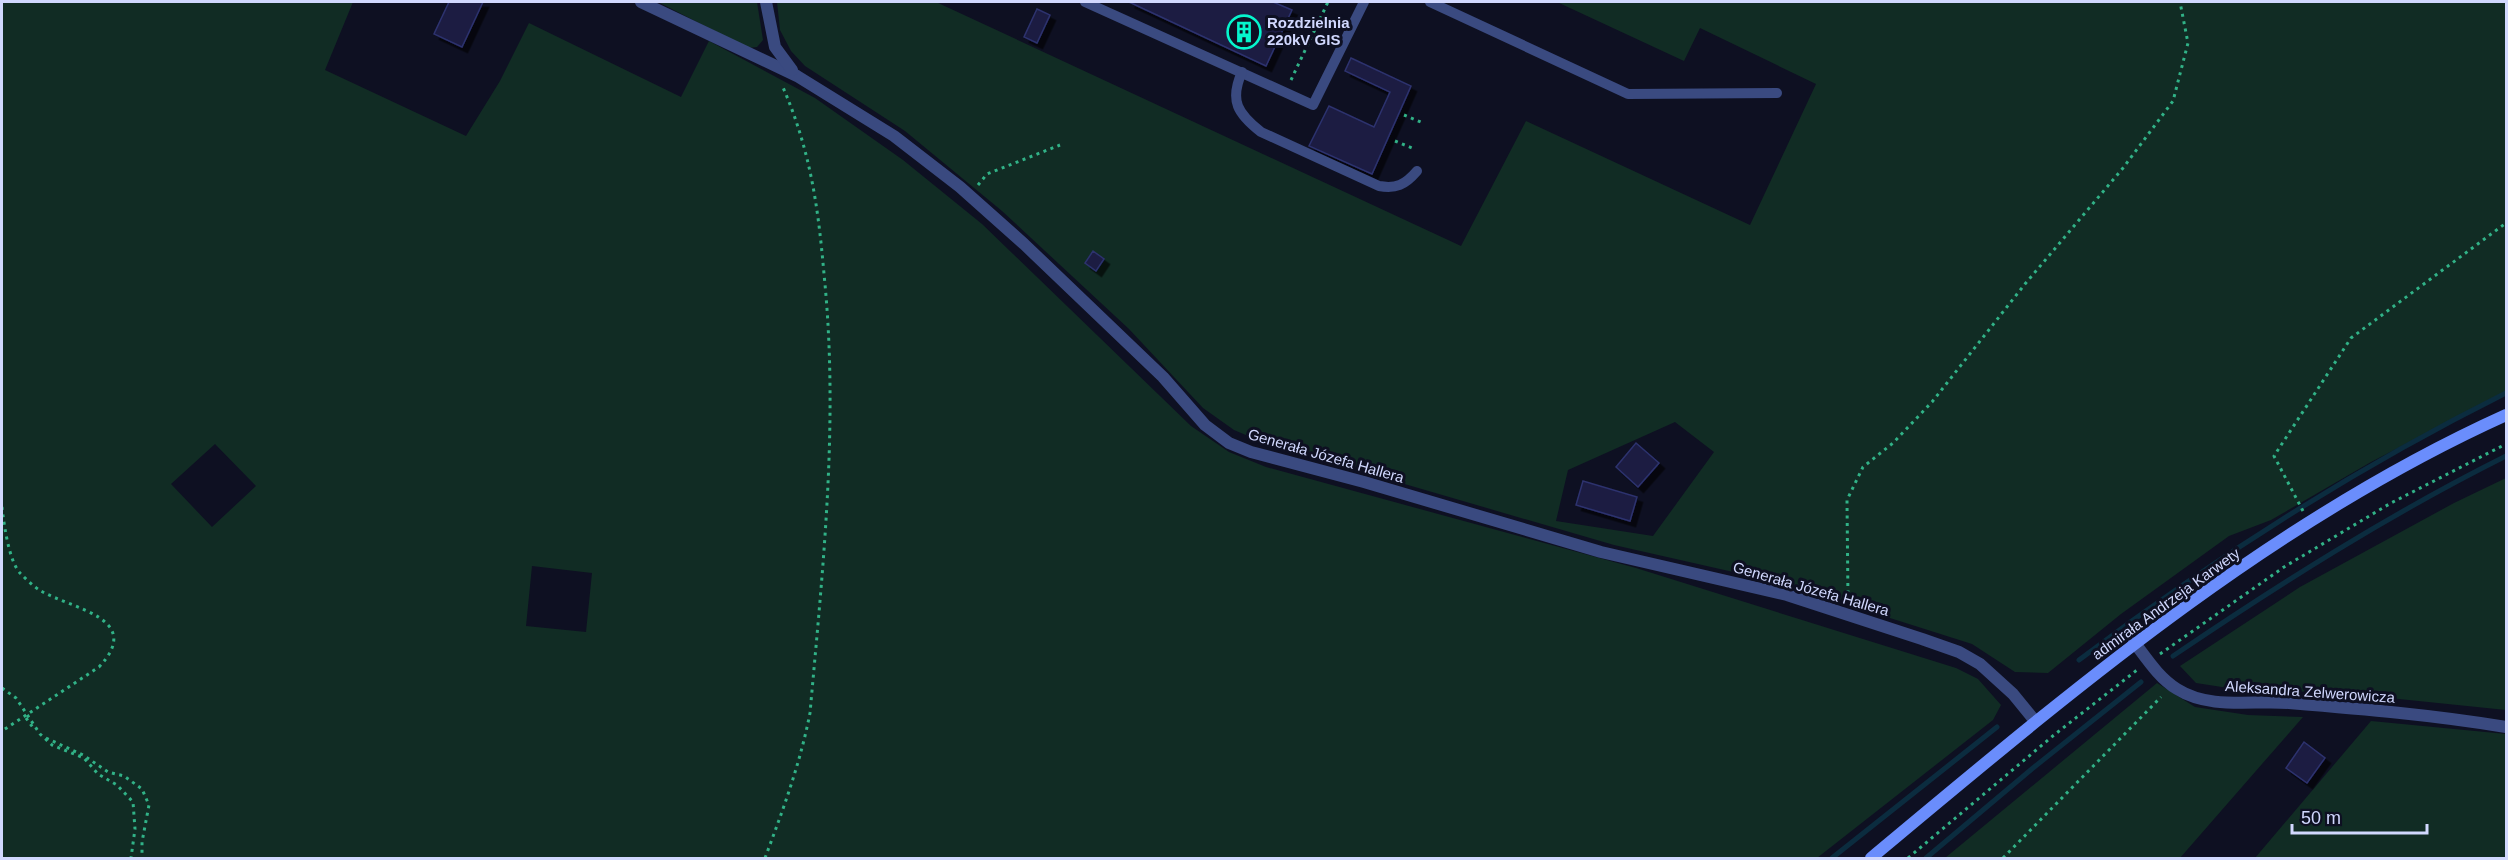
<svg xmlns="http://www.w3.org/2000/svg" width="2508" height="860" viewBox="0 0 2508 860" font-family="Arial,sans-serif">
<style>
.green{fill:#112c24;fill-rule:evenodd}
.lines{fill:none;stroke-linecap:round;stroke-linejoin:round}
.stream{stroke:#0b2c3f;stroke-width:5}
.building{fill:#1b1d43;stroke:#2d326e;stroke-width:1.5;filter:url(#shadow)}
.path{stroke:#31b287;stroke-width:3;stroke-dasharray:3 4.5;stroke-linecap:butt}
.service{stroke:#3a4a80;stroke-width:10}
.minor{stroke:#3a4a80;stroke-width:12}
.secondary{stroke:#6a8dfc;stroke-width:12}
.labels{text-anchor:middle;stroke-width:6;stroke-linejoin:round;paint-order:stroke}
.poi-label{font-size:15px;font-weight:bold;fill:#d1d8fe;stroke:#0e1022;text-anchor:start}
.street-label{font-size:15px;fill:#d1d8fe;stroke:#0e1022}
</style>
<defs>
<filter id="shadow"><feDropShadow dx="5.5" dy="5.5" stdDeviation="0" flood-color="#0009"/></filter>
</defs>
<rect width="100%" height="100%" fill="#0e1022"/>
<g class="green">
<path d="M2 2H353L325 70 466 136 500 81 529 23 681 97 709 41 815 98 903 160 982 224 1191 426 1229 452 1266 467 1636 568 1956 668 1978 679 2001 705 1993 720 1817 858H2ZM215 444 256 486 212 527 171 484ZM532 566 592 573 586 632 526 626Z"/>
<path d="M658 2H757L763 40 757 47 748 48Z"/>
<path d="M777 2H936L1461 246 1526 121 1750 225 1816 84 1700 28 1684 61 1557 2H2506V392L2371 462 2271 520 2229 536 2121 614 2048 673 2015 672 1972 644 1773 581 1614 545 1267 444 1234 430 1203 408 1129 329 1002 211 905 131 805 66 791 51 780 30ZM1675 422 1714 452 1653 536 1556 521 1568 470Z"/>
<path d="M2506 478V710L2331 692 2248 691 2196 683 2180 666 2300 587 2454 503Z"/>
<path d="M2157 683 2195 707 2248 715 2303 717 2180 858H1945Z"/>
<path d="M2371 721 2506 734V858H2255Z"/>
</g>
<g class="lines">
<g class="stream">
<path d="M2173 656C2281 583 2390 514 2506 456"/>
<path d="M2079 660C2213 559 2356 468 2506 393"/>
<path d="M1832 858 1997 727"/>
<path d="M1926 858 2033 768 2141 682"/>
</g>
</g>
<g class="building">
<path d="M449 2H483L462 47 434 34Z"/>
<path d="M1129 2H1273L1292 10 1266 66Z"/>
<path d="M1037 9 1050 15 1037 43 1024 37Z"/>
<path d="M1351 58 1411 86 1372 174 1309 146 1329 106 1374 127 1390 92 1345 71Z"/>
<path d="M1093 251 1104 259 1096 271 1085 263Z"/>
<path d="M1636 443 1659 463 1638 487 1616 467Z"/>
<path d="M1583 481 1637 497 1630 521 1576 505Z"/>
<path d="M2304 742 2325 758 2307 783 2286 768Z"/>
</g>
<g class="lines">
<g class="path">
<path d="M1291 80 1328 2"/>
<path d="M1404 115 1423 123"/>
<path d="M1395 141 1412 148"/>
<path d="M978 185 987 174 1060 145"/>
<path d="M2 507C4 525 9 561 20 573 26 579 34 587 41 591 72 609 145 618 99 667L2 731"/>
<path d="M2303 511 2274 456 2351 338 2506 223"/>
<path d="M1848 601 1847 500 1863 467 1893 443 1932 402 2025 284 2123 168 2173 101 2188 43 2180 2"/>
<path d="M2160 654 2284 567 2391 503 2506 444"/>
<path d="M2 688 16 698 40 734 52 745 84 758 98 774 117 785 133 802 135 829 131 858"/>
<path d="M26 718 34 729"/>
<path d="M46 738 83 755 108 772 124 776 142 789 149 805 142 842V858"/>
<path d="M765 858C783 810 800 764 810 713 823 567 839 421 824 274 818 205 810 149 782 85"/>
<path d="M1908 858 2054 735 2137 670"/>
<path d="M2003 858 2161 697"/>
</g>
<g class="service">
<path d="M1085 2 1313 105 1364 2"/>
<path d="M1430 2 1628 94 1777 93"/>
<path d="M1242 72C1229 101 1238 114 1261 132L1379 186C1396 189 1405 185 1417 171"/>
</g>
<g class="minor">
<path d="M641 2 797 76 894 136 960 187 1024 244 1163 377 1205 425 1229 443 1251 452 1364 482 1601 552 1787 595 1922 639 1959 652 1980 664 2013 694 2035 721"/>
<path d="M766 2 775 47 792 70"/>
<path d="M2134 642C2147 659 2159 678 2177 689 2210 710 2253 700 2289 703 2362 709 2434 715 2506 727"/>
</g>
<path class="secondary" d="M1871 858C2069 693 2269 522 2506 415"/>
</g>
<defs>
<symbol id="building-ring" viewBox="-11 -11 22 22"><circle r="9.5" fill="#0e1022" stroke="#05f5cd" stroke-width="1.5"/><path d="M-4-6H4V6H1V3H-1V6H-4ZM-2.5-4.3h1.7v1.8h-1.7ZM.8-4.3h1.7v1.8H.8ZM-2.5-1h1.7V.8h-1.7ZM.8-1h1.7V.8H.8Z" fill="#05f5cd"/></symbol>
</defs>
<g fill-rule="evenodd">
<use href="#building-ring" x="1225" y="13" width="38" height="38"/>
</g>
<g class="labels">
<g class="poi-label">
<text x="1267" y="28">Rozdzielnia<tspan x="1267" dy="17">220kV GIS</tspan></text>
</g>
<g class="street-label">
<text transform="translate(1326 456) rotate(16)" y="5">Generała Józefa Hallera</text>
<text transform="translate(1811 589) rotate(16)" y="5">Generała Józefa Hallera</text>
<text transform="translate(2166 604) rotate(-36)" y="5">admirała Andrzeja Karwety</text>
<text transform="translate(2310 692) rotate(4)" y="5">Aleksandra Zelwerowicza</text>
</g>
</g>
<rect width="2508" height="860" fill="none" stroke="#d1d8fe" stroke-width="6"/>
<path d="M2292 824v9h135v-9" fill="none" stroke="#d1d8fe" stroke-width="3"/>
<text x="2301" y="824" font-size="18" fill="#d1d8fe" stroke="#0e1022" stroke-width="4.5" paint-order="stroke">50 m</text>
</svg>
